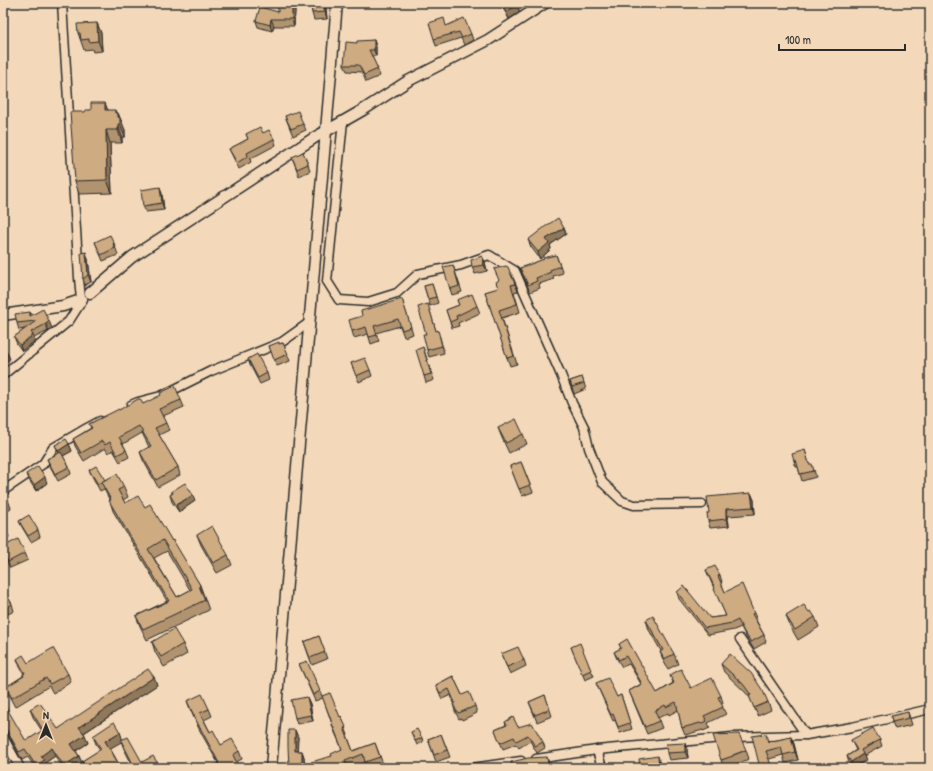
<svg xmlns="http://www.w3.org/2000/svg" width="933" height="771" viewBox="0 0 933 771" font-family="'Patrick Hand',sans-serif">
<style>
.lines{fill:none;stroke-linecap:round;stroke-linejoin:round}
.minor-casing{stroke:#2b2b2b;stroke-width:11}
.tertiary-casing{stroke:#2b2b2b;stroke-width:13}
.minor{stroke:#f3d9ba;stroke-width:8}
.tertiary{stroke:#f3d9ba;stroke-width:10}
.wall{fill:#b1936f;stroke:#2b2b2b;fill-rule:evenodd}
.shaded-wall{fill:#90785a;stroke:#2b2b2b}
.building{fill:#ceab81;stroke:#2b2b2b;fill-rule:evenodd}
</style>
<rect width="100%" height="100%" fill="#f3d9ba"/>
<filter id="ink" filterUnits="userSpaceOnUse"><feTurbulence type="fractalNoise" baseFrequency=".025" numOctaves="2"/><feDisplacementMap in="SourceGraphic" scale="8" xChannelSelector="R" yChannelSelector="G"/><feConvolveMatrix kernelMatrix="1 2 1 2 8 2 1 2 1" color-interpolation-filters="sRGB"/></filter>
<g filter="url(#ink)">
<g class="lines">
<defs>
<g id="minor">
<path d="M62 3 79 278 81 300"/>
<path d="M343 121 327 281 339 300 368 302 397 293 418 274 461 265 489 255 515 271 561 375 572 403 584 427 589 448 602 482 622 501 634 505 702 504"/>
<path d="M3 375 69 321 83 299"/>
<path d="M131 405 138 402 161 396 211 371 282 342 310 322"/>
<path d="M3 491 43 464 53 448 87 428 100 421"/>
<path d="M740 639 806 735"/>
<path d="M3 737 20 768"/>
<path d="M597 750 602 768"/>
<path d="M536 759 597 750 732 737 806 735 852 727 930 709"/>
<path d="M472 768 521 761"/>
</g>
<g id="tertiary">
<path d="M90 293 132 257 314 138 363 110 408 81 488 40 545 3"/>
<path d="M3 315 63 306 81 300"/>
<path d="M271 768 337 3"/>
</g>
</defs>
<use href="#minor" class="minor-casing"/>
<use href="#tertiary" class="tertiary-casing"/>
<use href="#minor" class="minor"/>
<use href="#tertiary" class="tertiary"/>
</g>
<g class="wall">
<path d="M311 3H324L326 8 327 19 314 20 312 13Z"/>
<path d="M498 3H516L520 12 509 19 502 6 500 8Z"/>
<path d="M295 11 294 26H274L272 31 258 27 256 21 278 12Z"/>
<path d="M97 23 101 33 102 51 93 52 92 49 84 50 78 33Z"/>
<path d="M446 26 471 34 473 40 464 45 461 38 436 46 434 39Z"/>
<path d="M374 40 376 47V56H372L380 76 366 82 362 72 347 71 344 65 357 43Z"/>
<path d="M108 110 118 113 125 130V137H122V143H110L112 193 79 194 75 181Z"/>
<path d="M285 116 303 124 306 130 293 136Z"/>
<path d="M263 133 274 139 276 145 250 159 251 162 239 169 229 149 248 139 246 134Z"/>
<path d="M292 157 308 164 310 171 299 176Z"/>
<path d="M160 187 162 194 164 210 146 212 143 206Z"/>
<path d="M564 228 566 234 550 245 551 249 540 259 531 247 528 240Z"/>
<path d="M95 242 114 243 118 255 103 261Z"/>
<path d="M556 255 563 273 553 276 554 279 539 284 540 288 530 292 520 268Z"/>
<path d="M482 256 485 262 487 271 475 274 472 267Z"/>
<path d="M88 259 91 282 85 285 83 279Z"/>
<path d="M453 265 462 292 452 295 450 289Z"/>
<path d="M432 284 438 303 430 306 424 286Z"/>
<path d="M515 284 518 291 514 292 520 312 502 318 517 364 510 366 485 292Z"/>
<path d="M402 299 413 334 404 337 400 326 376 333 379 341 371 344 368 334 354 338 352 331 362 316Z"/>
<path d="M457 300 477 306 480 313 458 323 459 326 452 328 446 310 459 305Z"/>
<path d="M430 311 436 331 440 337 444 353 429 357 427 350 426 334Z"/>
<path d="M30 312 31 316 52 328 48 331 34 338 35 341 22 351 17 344 14 337 25 329 19 330 17 323Z"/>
<path d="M283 343 290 361 277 366 269 346Z"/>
<path d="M423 347 434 380 426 383 424 376Z"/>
<path d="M248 359 267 373 269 380 260 384 250 365Z"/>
<path d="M351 363 370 370 372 376 359 382Z"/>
<path d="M582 377 586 389 574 394 570 381Z"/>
<path d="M181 400 184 407 163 416 169 430 159 435 178 467 180 475 158 487 143 460 140 452 149 447 142 433 123 444 126 450 129 457 120 462 113 450 108 453 105 448 84 461 75 446 73 439 91 428 89 424 119 410 143 404Z"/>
<path d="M498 428 523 434 527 444 509 453 502 438Z"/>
<path d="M69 444 72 451 63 456 69 467 71 474 58 481 50 466 47 459 59 453 55 445Z"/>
<path d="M805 450 809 464 814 470 816 477 802 481 798 467H796L794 461Z"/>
<path d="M521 462 533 492 522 496 510 466Z"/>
<path d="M89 470 105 481 124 487 128 497 123 500 125 503 145 507 172 541 200 585 209 610 147 640 140 626 136 616 167 601 113 511 110 501 104 489 100 491 92 476ZM167 551 190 590 177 597 154 558Z"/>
<path d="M26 474 47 483 36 491 29 480Z"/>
<path d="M3 491 8 500 11 508 3 513Z"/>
<path d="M172 491 195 501 179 512 172 502 170 495 172 493Z"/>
<path d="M751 493 754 500 755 514 728 516 729 526 710 528 708 521 709 513Z"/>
<path d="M19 521 38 530 40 537 31 542 22 527Z"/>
<path d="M197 535 228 555 232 565 217 573 201 545Z"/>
<path d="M3 547 25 553 28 560 10 568 3 553Z"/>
<path d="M706 570 720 575 722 582 721 583 725 592 754 613 757 620H756L764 635 766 642 754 649 747 639 741 627 734 630 708 635 679 599 677 592 710 618 726 616Z"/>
<path d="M3 589 12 604 14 611 8 614 3 606Z"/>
<path d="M809 612 815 617 819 627 798 640 790 626 786 616Z"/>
<path d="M646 620 674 654 678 664 668 669 664 662 660 652 661 651 649 630Z"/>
<path d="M319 636 327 659 312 665 304 642Z"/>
<path d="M152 642 183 644 187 654 164 667 155 652Z"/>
<path d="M619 644 657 693 673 683 670 675 691 688 721 696 723 703 721 704 726 714 708 723 710 728 703 731V730L685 735 682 728 678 710 669 715 668 713 658 718 662 728 647 734 629 691 641 684 629 664 622 667 617 659 614 652 621 648Z"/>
<path d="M571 647 591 670 594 676 585 680Z"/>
<path d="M501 654 524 660 526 666 510 674Z"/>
<path d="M17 659 28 663 68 674 71 682 53 693 49 686 15 707 8 694 3 698V682L6 687 23 676V674H24L20 667Z"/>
<path d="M299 664 320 691 322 696 340 717 341 716 348 735H347L353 751 375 743 383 764 372 768H368L365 762 350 768H313L342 749 333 728 331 721 323 698 315 701Z"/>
<path d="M721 664 768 702 771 710 758 716 750 698 746 693 724 672Z"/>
<path d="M453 676 462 695 475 706 477 713 462 720 461 718 459 719 455 711 453 704H454L451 695 442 699 436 685Z"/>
<path d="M154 677 157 685 84 733 88 743 76 751 79 756 82 764 76 768H63L55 756 45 763 47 768H35L28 757 22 760 8 734 3 732V708L26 741 42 731 33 717 30 709 58 729Z"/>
<path d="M596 683 617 697 621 695 632 729 620 733 615 720 613 721Z"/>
<path d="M545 695 552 716 537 722 529 702Z"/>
<path d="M307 697 310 704 313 721 297 724 295 718Z"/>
<path d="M187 701 209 709 212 716 204 720 210 732 221 745 239 751 242 759 236 762 218 763 200 731 190 709Z"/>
<path d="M908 712 912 725 895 729 892 722Z"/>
<path d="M505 722 518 727 543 742 545 748 537 753 530 741 519 748 516 744 503 749 495 730 506 725Z"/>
<path d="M120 732 122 740 142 762 159 765 160 768H134L124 749 121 741 110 748 121 768H85L82 761 100 750 96 744 93 736Z"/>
<path d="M411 732 422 738 423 742 417 745Z"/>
<path d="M441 734 450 757 436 762 428 739Z"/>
<path d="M298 737 297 751H302L304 757 305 768H290Z"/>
<path d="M791 737 794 744 798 760 785 763 783 755 769 759 760 768 769 742Z"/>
<path d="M851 740H880L882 746 864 756 866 760 854 768H853L849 763 847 756 856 750Z"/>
<path d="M3 746 7 757 3 759Z"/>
<path d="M687 749 688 758 669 760 667 753Z"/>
<path d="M746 750 749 759 736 764V765L727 768H724L721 760Z"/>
</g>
<g class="shaded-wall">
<path d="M324 3 326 8 327 19 325 12Z"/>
<path d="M292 4 295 11 294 26 292 19Z"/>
<path d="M517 5 520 12 509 19 506 12Z"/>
<path d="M271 19 274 26 272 31 270 25Z"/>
<path d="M97 23 101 33 102 51 98 41Z"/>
<path d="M374 40 376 47V56L374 50Z"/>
<path d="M105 103 110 115 105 110Z"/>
<path d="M115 110 118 117V113L125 130V137L115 113Z"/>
<path d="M118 124 122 137V143L118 130Z"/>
<path d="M106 130 110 143 112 193 107 180Z"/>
<path d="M160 187 162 194 164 210 162 203Z"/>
<path d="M564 228 566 234 550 245 551 249 540 259 538 252 546 239Z"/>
<path d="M86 252 88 259 91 282 88 275Z"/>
<path d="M482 256 485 262 487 271 484 265Z"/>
<path d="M49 321 52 328 48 331 46 324Z"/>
<path d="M33 335 35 341 22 351 20 345Z"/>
<path d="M7 352 10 359 3 364V355Z"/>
<path d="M69 444 72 451 61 457 58 451Z"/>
<path d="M45 477 47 483 36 491 34 485Z"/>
<path d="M751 493 754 500 755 514 753 507Z"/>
<path d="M193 495 195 501 179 512 176 505Z"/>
<path d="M726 509 728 516 729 526 726 519Z"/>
<path d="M6 529 9 537 3 541V530Z"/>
<path d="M154 677 157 685 82 734 79 727Z"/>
<path d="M307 697 310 704 313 721 311 715Z"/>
<path d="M295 730 298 737 297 758 295 751Z"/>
<path d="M120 732 123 741 109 749 105 741Z"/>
<path d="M85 735 88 743 74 752 71 744Z"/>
<path d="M791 737 794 744 798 760 795 752Z"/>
<path d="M685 743 687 749 688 758 685 752Z"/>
<path d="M52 748 55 756 45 763 47 768H37L36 766 41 756Z"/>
<path d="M302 751 304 757 305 768H303L302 765Z"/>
<path d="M863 754 866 760 853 768 851 762Z"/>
<path d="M79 756 82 764 76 768H64V766Z"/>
<path d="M658 756 660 763 661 768H659Z"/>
<path d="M547 757 549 763 551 768H549L548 764Z"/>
</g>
<g class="building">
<path d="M311 3H324L325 12 312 13Z"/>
<path d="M501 3H516L517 5 506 12Z"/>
<path d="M278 4H292V19H271L270 25 256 21 260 7 278 12Z"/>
<path d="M444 18 446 26 464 18 471 34 462 38 459 32 434 39 429 23Z"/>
<path d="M97 23 98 41 89 42V39L81 40 80 33H78L77 24Z"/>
<path d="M374 40V50H369L378 69 364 75 359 65H344L346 42 357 43V41Z"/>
<path d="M91 103H105V110H115V113H118V117L120 118V124H118V130H106L107 180 75 181 70 112H85V110H91Z"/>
<path d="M298 111 303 124 291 129 285 116Z"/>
<path d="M260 127 263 133 269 130 274 139 247 153 248 156 237 163 229 149 248 139 246 134Z"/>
<path d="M303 152 308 164 297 169 292 157Z"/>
<path d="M160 187 162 203 143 206 141 190Z"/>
<path d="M558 218 564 228 546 239 549 243 538 252 528 240 546 226Z"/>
<path d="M110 235 114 243 113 244 115 248 101 255 95 242Z"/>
<path d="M86 252 88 275 83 279 81 253Z"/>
<path d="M556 255 560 266 550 270 551 272 536 278 537 281 528 285 520 268 544 259 543 258Z"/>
<path d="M482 256 484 265 472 267 471 260Z"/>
<path d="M453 265 459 286 450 289 443 267Z"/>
<path d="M506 266 508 267 515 284 511 285 517 304 499 310 514 356 507 358 485 292 498 288 496 282 499 280 494 269Z"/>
<path d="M432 284 436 297 428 299 424 286Z"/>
<path d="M472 294 477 306 456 316 457 319 450 322 446 310 459 305 457 300Z"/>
<path d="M402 299 411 327 402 330 398 319 374 326 377 335 369 337 366 327 352 331 349 320 362 316 361 311Z"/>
<path d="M428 304 436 331 438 330 442 346 427 350 423 334H426L418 307Z"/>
<path d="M43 309 49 321 46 324 31 332 33 335 20 345 14 337 36 321 17 323 15 314 30 312V316Z"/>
<path d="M279 342V344L283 343 288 354 274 360 269 346Z"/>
<path d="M3 346 7 352 3 355Z"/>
<path d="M423 347 431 374 424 376 416 350Z"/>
<path d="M257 354 267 373 258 378 248 359Z"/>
<path d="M365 358 370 370 356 376 351 363Z"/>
<path d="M582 377 584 383 572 387 570 381Z"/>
<path d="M175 386 181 400 159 409 166 423 155 428 178 467 156 480 140 452 151 446 139 426 119 437 126 450 117 455 110 442 105 445 102 441 81 453 73 439 92 428 89 424 119 409V410L138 399H140L143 404 161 395 160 393Z"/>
<path d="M516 419 523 434 506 443 498 428Z"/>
<path d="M66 439 69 444 58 451 55 445Z"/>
<path d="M805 450 809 464H812L814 471 800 474 796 460 794 461 792 454Z"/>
<path d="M61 452 69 467 55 474 47 459Z"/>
<path d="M521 462 530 485 519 489 510 466Z"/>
<path d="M38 466 45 477 34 485 26 474Z"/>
<path d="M96 466 105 480 98 484 89 470Z"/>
<path d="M117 474 124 487 118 490 125 503 138 496 145 507 150 504 172 541 173 540 200 585 199 586 205 600 143 629 136 616 169 601 109 501 111 500 101 482ZM163 540 192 589 177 597 148 549Z"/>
<path d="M185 483 193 495 176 505 170 495 173 493 172 491Z"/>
<path d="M3 491 8 500 3 503Z"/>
<path d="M751 493 753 507 726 509V519L708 521 707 513H709L707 497Z"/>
<path d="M29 515 38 530 28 536 19 521Z"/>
<path d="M3 524 6 529 3 530Z"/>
<path d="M212 526 228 555 213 563 197 535Z"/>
<path d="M18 539 25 553 8 562 3 552V547Z"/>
<path d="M715 566 720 575 718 576 725 592 742 584 754 613 752 614 764 635 751 642 744 632 738 620 732 623 705 628 677 592 684 586 710 618 726 616 714 589 715 588 706 570Z"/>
<path d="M3 589 12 604 5 608 3 604Z"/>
<path d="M804 605 809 612 811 611 815 617 795 630 786 616Z"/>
<path d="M653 616 674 654 664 659 660 652 663 650 646 620Z"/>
<path d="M174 629 183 644 161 657 152 642Z"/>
<path d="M319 636 325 652 310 658 304 642Z"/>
<path d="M627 639 657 693 674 683 670 675 681 669 691 688 712 678 721 696 718 697 723 707 704 716 707 721 701 724 700 723 682 728 676 702 666 707 665 705 655 711 659 721 645 727 629 691 642 684 626 656 619 660 614 652 621 648 619 644Z"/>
<path d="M580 643 591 670 582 674 571 647Z"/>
<path d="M518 647 524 660 507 667 501 654Z"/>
<path d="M53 648 68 674 50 684 46 678 12 698 6 687 24 676 23 674 25 673 17 659 23 655 28 663Z"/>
<path d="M730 654 751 673 763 691 768 702 754 708 749 696 751 695 743 684 721 664Z"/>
<path d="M307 661 320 691 313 695 299 664Z"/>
<path d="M148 669 154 677 79 727 85 735 71 744 79 756 64 766 52 748 41 756 44 760 36 766 25 749 19 752 5 727 3 725V708L6 707 26 741 43 730 30 709 40 703 58 729Z"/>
<path d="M453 676 462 695 469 692 475 706 459 713 458 712H457L453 704 455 703 449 689 440 693 436 685Z"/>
<path d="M608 678 617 697 621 695 630 723 618 727 613 714 611 715 596 683Z"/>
<path d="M3 682 6 688 3 689Z"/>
<path d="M330 693 340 717 341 716 346 727 344 728 353 751 375 743 380 757 365 762 363 754 345 761 348 768H313L311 762 332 756 331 754 342 749 331 721V720L322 696Z"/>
<path d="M202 694 209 709 200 713 210 732 213 730 221 745 232 739 239 751 233 755 239 768H211V767L219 763 198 724 187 701Z"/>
<path d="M545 695 550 709 535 715 529 702Z"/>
<path d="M307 697 311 715 295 718 291 700Z"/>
<path d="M908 712 909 718 892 722 891 716Z"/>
<path d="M513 717 518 727 532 723 543 742 535 746 528 735 516 741 514 737 500 743 495 730 507 725 505 722Z"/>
<path d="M114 722 120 732 105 741 121 768H86L82 761 101 749 93 736Z"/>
<path d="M873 728 880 740 861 750 863 754 851 762 847 756 857 750 851 740Z"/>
<path d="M417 729 422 738 415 741 411 732Z"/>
<path d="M288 730H295V751H302V765L294 766V767H289L288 747Z"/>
<path d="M441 734 447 750 434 755 428 739Z"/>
<path d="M739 734 746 750 733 755V756L721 760 713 735Z"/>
<path d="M766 734 768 742 791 737 795 752 783 755 781 747 766 751 772 768H760L752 736Z"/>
<path d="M128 737 142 762 153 756 159 765 153 768H135L121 740Z"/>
<path d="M685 743V752L667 753 666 744Z"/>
<path d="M658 756 659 768H640L639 759Z"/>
<path d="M547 757 548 764H549L550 768H512L511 762 528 758Z"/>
</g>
</g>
<rect width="933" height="771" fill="none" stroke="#f3d9ba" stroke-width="16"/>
<rect x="8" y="8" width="917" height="755" fill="none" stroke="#2b2b2b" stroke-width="1.5" filter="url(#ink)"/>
<g transform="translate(46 725)" stroke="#f3d9ba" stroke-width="3" paint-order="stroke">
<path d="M0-3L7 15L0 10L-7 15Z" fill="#2b2b2b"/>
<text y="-6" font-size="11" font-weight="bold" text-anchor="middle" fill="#2b2b2b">N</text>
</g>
<path d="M779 44v6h126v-6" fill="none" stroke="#2b2b2b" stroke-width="2"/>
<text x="785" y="44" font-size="12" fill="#2b2b2b" stroke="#f3d9ba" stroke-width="3" paint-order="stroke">100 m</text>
</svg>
